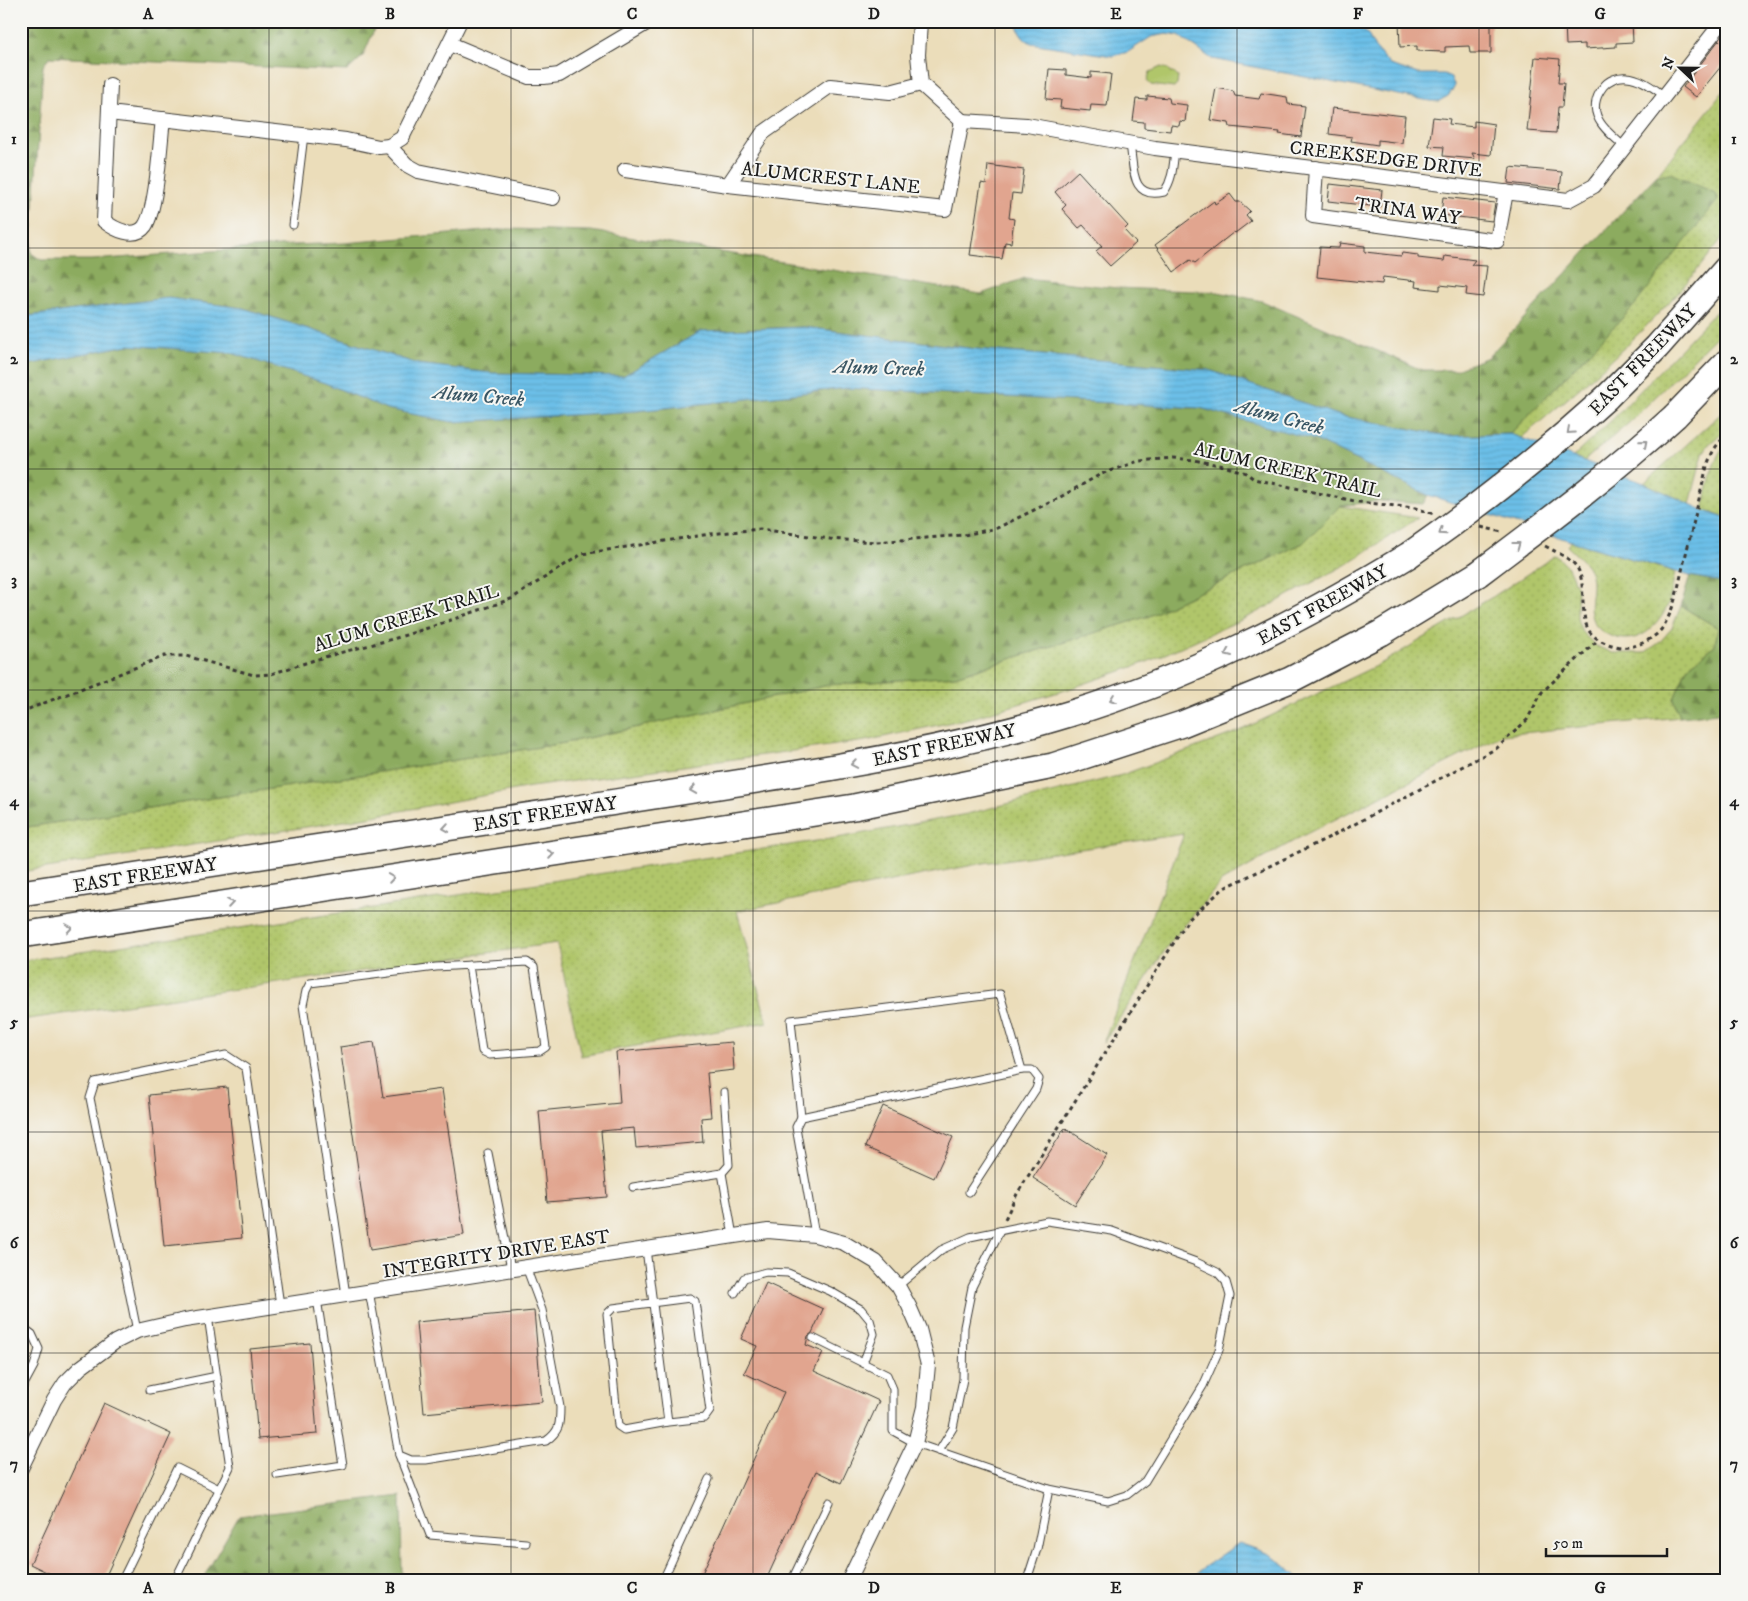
<svg xmlns="http://www.w3.org/2000/svg" width="1748" height="1601" viewBox="0 0 1748 1601" font-family="'IM FELL DW Pica',serif">
<style>
.grass{fill:url(#grass-dots);stroke:#667143}
.forest{fill:url(#forest-firs);stroke:#54643d}
.pitch{fill:#b0c66a;stroke:#667143}
.water{fill:url(#water-rules);stroke:#446e82}
.building{fill:#e1a58f}
.lines{fill:none;stroke-linecap:round;stroke-linejoin:round}
.lane-casing{stroke:#3b3934;stroke-width:9}
.street-casing{stroke:#3b3934;stroke-width:16}
.highway-casing{stroke:#3b3934;stroke-width:28}
.path{stroke:#3b3934;stroke-width:3;stroke-dasharray:4 4;stroke-linecap:butt}
.lane{stroke:#fff;stroke-width:7}
.street{stroke:#fff;stroke-width:14}
.highway{stroke:#fff;stroke-width:25}
.highway-bridge-casing{stroke:#3b3934;stroke-width:28;stroke-linecap:butt}
.highway-bridge{stroke:#fff;stroke-width:25}
.oneway{stroke:#999}
.grid{fill:none;stroke:#1c1c1c;stroke-width:1;stroke-opacity:0.55}
.labels{text-anchor:middle;stroke-width:4;stroke-linejoin:round;paint-order:stroke}
.street-label{font-size:19px;fill:#1c1c1c;stroke:#f6f6f2}
.water-label{font-size:20px;font-style:italic;fill:#385563;stroke:#f6f6f2}
.neatline{fill:none;stroke:#1c1c1c;stroke-width:2}
.grid-label{font-size:16px;text-anchor:middle;font-weight:bold;fill:#1c1c1c}
</style>
<defs>
<pattern id="grass-dots" width="8" height="8" patternUnits="userSpaceOnUse" patternTransform="scale(1.25)"><rect width="8" height="8" fill="#b0c66a"/><path d="M2 2h.1M6 6h.1" fill="none" stroke="#97aa5b" stroke-width="1.8" stroke-linecap="round"/></pattern>
<pattern id="forest-firs" width="22" height="20" patternUnits="userSpaceOnUse" patternTransform="scale(1.25)"><rect width="22" height="20" fill="#8cab5e"/><path d="M5 1l3.5 6h-7zM16 11l3.5 6h-7z" fill="#728a4d"/></pattern>
<pattern id="water-rules" width="6" height="5" patternUnits="userSpaceOnUse" patternTransform="scale(1.25)"><rect width="6" height="5" fill="#6cbfe8"/><path d="M0 2.5h6" fill="none" stroke="#5da4c6"/></pattern>
</defs>
<rect width="100%" height="100%" fill="#f6f6f2"/>
<filter id="ink" filterUnits="userSpaceOnUse"><feTurbulence type="fractalNoise" baseFrequency=".02" numOctaves="2"/><feDisplacementMap in="SourceGraphic" scale="10" xChannelSelector="R" yChannelSelector="G"/><feConvolveMatrix kernelMatrix="1 2 1 2 8 2 1 2 1" color-interpolation-filters="sRGB"/></filter>
<filter id="wash" filterUnits="userSpaceOnUse"><feTurbulence type="fractalNoise" baseFrequency=".0096" numOctaves="4" result="noise"/><feDisplacementMap in="SourceGraphic" scale="20" xChannelSelector="R" yChannelSelector="G"/><feGaussianBlur stdDeviation="1.12" result="paint"/><feColorMatrix in="noise" values="0 0 0 0 0 0 0 0 0 0 0 0 0 0 0 0 0 1.4 0 .05"/><feComposite in="paint" operator="in"/></filter>
<g filter="url(#wash)">
<rect width="100%" height="100%" fill="#ebddba"/>
<g class="grass">
<path d="M1727 87V231C1671 311 1595 376 1521 438L1510 434 1634 306 1671 173 1656 176Z"/>
<path d="M1727 300V326L1630 422 1584 461 1573 457 1616 416Z"/>
<path d="M1727 408V429L1709 444 1703 453 1690 504 1644 483Z"/>
<path d="M1727 444V517L1726 518 1703 510C1708 491 1711 457 1727 444Z"/>
<path d="M1340 506 1418 518 1347 564 1250 616 1147 662 1069 689 975 717 865 741 531 787 357 819 21 872V828L565 743 829 685 955 676 1149 616 1303 543Z"/>
<path d="M1571 541 1675 572C1673 581 1672 593 1669 602 1661 623 1642 644 1617 638 1607 635 1598 631 1593 621 1586 606 1595 590 1591 575 1588 563 1575 554 1567 546Z"/>
<path d="M1556 555 1568 567 1577 588V619L1582 632 1596 646 1613 653H1644L1659 643 1672 628 1681 606 1718 628 1715 645 1687 668 1674 699 1680 717 1502 735 1306 834 1221 882 1170 943 1103 1043 1184 834 984 863 737 911 767 1022 581 1056 557 943 21 1020V961L843 837 967 814 1122 775 1237 732 1382 663 1494 596Z"/>
</g>
<g class="forest">
<path d="M21 21H378L363 56 347 71 49 57 43 66 31 253 41 260H92L292 245 344 243 508 229 591 231 981 294 1025 278 1117 288 1218 292 1262 301 1422 370H1456L1488 357 1656 176 1670 173 1715 193 1718 200 1634 306 1510 434 1448 436 1341 416 1209 370 976 349 804 327 701 331 623 376 491 373 418 364 243 308 168 298 28 316 21 318Z"/>
<path d="M128 345 232 353 325 383 387 409 453 422 637 411 847 388 1200 408 1315 440 1428 495 1423 504 1379 501 1340 506 1303 543 1149 616 955 676 829 685 565 743 21 828V366Z"/>
<path d="M1690 576 1727 583V712L1680 717 1674 699 1687 668 1715 645 1718 628 1681 606Z"/>
<path d="M401 1496 402 1580H202L239 1516Z"/>
</g>
<path class="pitch" d="M1161 67 1168 69 1170 73H1174L1178 77 1177 85 1174 88 1151 85 1147 81 1150 72Z"/>
<g class="water">
<path d="M1017 21H1343L1367 33 1375 48 1390 65 1418 74H1444L1450 77 1454 84V88L1448 96 1439 101H1430L1212 59 1179 36 1167 34 1151 37 1128 52 1112 56 1031 43C1023 38 1017 31 1017 21Z"/>
<path d="M168 298 243 308 418 364 491 373 623 376 701 331 804 327 976 349 1209 370 1341 416 1448 436 1510 434 1644 483 1703 510 1727 519V583L1690 576 1571 541 1428 495 1315 440 1200 408 847 388 637 411 453 422 387 409 325 383 232 353 128 345 21 366V318L28 316Z"/>
<path d="M1239 1543 1270 1554 1302 1580H1189L1203 1568Z"/>
</g>
<g id="blocks">
<g class="building">
<path d="M1399 21H1491V53H1470L1469 46 1445 47V52L1417 51V46L1400 47Z"/>
<path d="M1565 21H1632L1633 42 1616 43V47L1585 49V44L1566 45Z"/>
<path d="M1719 40 1727 47V59L1696 97 1683 87Z"/>
<path d="M1535 57 1560 59 1558 83H1564L1562 107H1558L1556 133 1527 131Z"/>
<path d="M1049 69 1066 70V75L1091 78V72L1111 74 1107 106 1091 105 1090 111 1060 108 1061 100 1046 99Z"/>
<path d="M1216 88 1233 91 1235 96 1259 99 1261 93 1287 97 1288 104 1305 106 1301 137 1279 134 1280 132 1230 127 1229 123 1210 120Z"/>
<path d="M1147 96 1169 98 1170 103 1187 105 1185 122 1180 121 1179 126 1171 125 1170 131 1144 128V122L1133 121 1136 99 1147 100Z"/>
<path d="M1332 108 1405 116 1402 143 1378 140V145L1351 141 1352 137 1329 134Z"/>
<path d="M1433 117 1450 119 1449 124 1474 127V121L1494 124 1491 155 1472 153 1475 159 1443 156 1444 147 1429 146Z"/>
<path d="M988 165 1024 170 1021 194 1012 193 1009 218 1014 219 1011 243 1005 242 1002 259 970 255 981 183 986 184Z"/>
<path d="M1510 167 1562 172 1560 189 1508 183Z"/>
<path d="M1078 171 1128 226 1124 230 1136 243 1110 266 1096 251 1102 246 1083 225 1079 228 1062 209 1066 205 1055 192Z"/>
<path d="M1330 184 1382 190 1380 207 1328 201Z"/>
<path d="M1230 194 1236 202H1240L1250 211 1246 215 1251 221 1235 233 1234 232 1195 263 1190 260 1174 272 1155 245 1214 201 1215 204Z"/>
<path d="M1443 197 1495 203 1492 221 1441 215Z"/>
<path d="M1340 243 1365 246V252L1401 256 1402 253 1418 255V258L1444 261 1445 256 1475 260 1471 265 1487 266 1483 297 1466 295 1467 288 1440 285V290L1415 287 1416 281 1383 277 1382 284 1317 277 1320 247 1339 248Z"/>
<path d="M374 1042 383 1097 442 1089 464 1235 370 1250 340 1047Z"/>
<path d="M732 1042 734 1070 707 1073 711 1117 701 1118 703 1142 636 1148 634 1128 601 1131 607 1197 547 1202 539 1111 620 1103 616 1052Z"/>
<path d="M227 1087 242 1238 164 1246 149 1095Z"/>
<path d="M883 1106 953 1137 934 1178 865 1147Z"/>
<path d="M1065 1128 1107 1155 1075 1205 1033 1178Z"/>
<path d="M766 1283 823 1309 812 1333 808 1336 806 1345 823 1352 814 1371 879 1401 841 1483 816 1471 766 1580H699L784 1392 744 1373 757 1346 741 1339Z"/>
<path d="M534 1311 542 1402 424 1413 416 1322Z"/>
<path d="M310 1343 317 1434 258 1439 250 1349Z"/>
<path d="M104 1403 171 1434 104 1580H63L30 1564Z"/>
</g>
</g>
</g>
<g filter="url(#ink)">
<use href="#blocks" fill-opacity="0" stroke="#3b3934" stroke-width="1"/>
<g class="lines">
<defs>
<g id="lane">
<path d="M1130 144C1134 167 1130 200 1164 192 1173 179 1173 166 1175 150"/>
<path d="M1625 147C1606 131 1583 113 1603 87 1608 80 1618 76 1627 77 1641 78 1653 88 1665 96"/>
<path d="M293 225 304 135"/>
<path d="M801 1117 791 1020 1000 994 1022 1070"/>
<path d="M488 1153 511 1269"/>
<path d="M722 1173 729 1165 724 1092"/>
<path d="M633 1187 722 1173 733 1236"/>
<path d="M815 1235 796 1127 801 1117 1022 1070H1032L1039 1079 1036 1089 969 1192"/>
<path d="M646 1249 668 1422 624 1430 618 1426 607 1314 613 1308 690 1298 695 1301 710 1411 705 1418 668 1422"/>
<path d="M898 1286 941 1250 970 1237 1047 1221 1112 1231 1196 1262 1217 1272 1226 1282 1230 1296 1219 1350 1203 1386 1145 1481 1127 1495 1108 1501 1049 1489 1037 1549 1027 1580"/>
<path d="M369 1291 399 1455 411 1460H426L546 1441C560 1431 560 1424 560 1407L542 1310 526 1267"/>
<path d="M735 1293 744 1278 766 1272 788 1273 830 1291 861 1309 870 1320 874 1334 863 1363"/>
<path d="M346 1295 303 1005 306 991 310 983 436 967 527 962 534 967 546 1047 540 1051 490 1055 482 1051 469 965"/>
<path d="M21 1326 32 1334 39 1349 34 1366 21 1390"/>
<path d="M137 1331 90 1098 95 1082 226 1055 246 1068 280 1305"/>
<path d="M813 1338 887 1375 893 1389V1431L915 1443 1049 1489"/>
<path d="M149 1390 217 1376"/>
<path d="M939 1451 953 1428 963 1379 964 1327 972 1287 1000 1231"/>
<path d="M399 1455 430 1535 526 1543"/>
<path d="M277 1475 343 1465 317 1299"/>
<path d="M132 1580 124 1576 177 1468 219 1489"/>
<path d="M175 1580 230 1467 208 1316"/>
<path d="M663 1580 709 1479"/>
<path d="M792 1580 829 1502"/>
</g>
<g id="street">
<path d="M920 21 918 55 921 84 962 121"/>
<path d="M450 44 529 77H544L559 75 650 21"/>
<path d="M110 85 104 221C114 229 135 240 145 226 157 208 160 143 163 119"/>
<path d="M109 113 346 140 379 147 389 146 402 138 460 21"/>
<path d="M962 121 1027 125 1155 148 1568 200 1594 186 1723 21"/>
<path d="M389 146 407 165 418 171 553 198"/>
<path d="M1316 168 1313 216 1497 241 1506 192"/>
<path d="M625 170 728 185 945 209 962 121"/>
<path d="M728 185 763 133 830 86 890 92 921 84"/>
<path d="M21 1468 54 1400 65 1383 80 1368 115 1342 137 1331 185 1320 579 1259 768 1231 815 1235 844 1243 876 1262 898 1286 909 1306 919 1329 928 1365 924 1407 915 1443 849 1580"/>
</g>
<g id="highway">
<path d="M1606 398 1657 347 1727 268"/>
<path d="M1675 416 1727 362"/>
<path d="M21 893C202 865 384 837 565 810 653 796 741 783 829 768 910 754 991 738 1069 714 1191 677 1300 621 1409 555"/>
<path d="M21 935 854 807 1053 766 1182 724 1290 680 1381 633 1478 574"/>
</g>
</defs>
<use href="#lane" class="lane-casing"/>
<use href="#street" class="street-casing"/>
<use href="#highway" class="highway-casing"/>
<g class="path">
<path d="M1481 527 1502 532"/>
<path d="M1545 546C1579 564 1582 564 1583 603 1584 613 1584 621 1588 629 1594 640 1609 645 1620 647 1635 649 1655 639 1663 627 1675 608 1679 583 1684 562 1692 530 1699 498 1707 466 1711 454 1716 443 1727 436"/>
<path d="M21 712 165 656H186L254 675 271 674 324 657 393 639 431 627 511 599 582 554 710 534 760 529 830 539 876 542 964 535 997 528 1057 499 1101 474 1139 461 1173 458 1194 460 1224 466 1246 473 1254 479 1359 502 1415 508 1434 514"/>
<path d="M1005 1219 1017 1194 1188 920 1224 888 1336 834 1497 748 1527 720 1542 692 1598 640"/>
</g>
<use href="#lane" class="lane"/>
<use href="#street" class="street"/>
<use href="#highway" class="highway"/>
<defs>
<g id="highway-bridge">
<path d="M1409 555C1478 507 1543 455 1606 398"/>
<path d="M1478 574C1546 523 1613 473 1675 416"/>
</g>
</defs>
<use href="#highway-bridge" class="highway-bridge-casing"/>
<use href="#highway-bridge" class="highway-bridge"/>
</g>
<defs><path id="oneway-chevron" d="M-2-3.5L2.5 0L-2 3.5" fill="none" stroke-width="1.6" stroke-linecap="round" stroke-linejoin="round" transform="scale(1.25)"/></defs>
<g class="oneway">
<use href="#oneway-chevron" transform="translate(1570 431) rotate(138)"/>
<use href="#oneway-chevron" transform="translate(1644 443) rotate(-41)"/>
<use href="#oneway-chevron" transform="translate(1442 532) rotate(145)"/>
<use href="#oneway-chevron" transform="translate(1517 545) rotate(-37)"/>
<use href="#oneway-chevron" transform="translate(1228 653) rotate(156)"/>
<use href="#oneway-chevron" transform="translate(1113 699) rotate(160)"/>
<use href="#oneway-chevron" transform="translate(854 764) rotate(170)"/>
<use href="#oneway-chevron" transform="translate(693 790) rotate(171)"/>
<use href="#oneway-chevron" transform="translate(446 828) rotate(171)"/>
<use href="#oneway-chevron" transform="translate(551 854) rotate(-9)"/>
<use href="#oneway-chevron" transform="translate(391 878) rotate(-9)"/>
<use href="#oneway-chevron" transform="translate(230 903) rotate(-9)"/>
<use href="#oneway-chevron" transform="translate(69 928) rotate(-9)"/>
</g>
</g>
<path class="grid" d="M269 21V1580M511 21V1580M753 21V1580M995 21V1580M1237 21V1580M1479 21V1580M21 248H1727M21 469H1727M21 690H1727M21 911H1727M21 1132H1727M21 1353H1727"/>
<g class="labels">
<g class="street-label">
<text transform="translate(1386 158) rotate(7)" y="7">CREEKSEDGE DRIVE</text>
<text transform="translate(831 177) rotate(6)" y="7">ALUMCREST LANE</text>
<text transform="translate(1408 210) rotate(8)" y="7">TRINA WAY</text>
<text transform="translate(1642 359) rotate(-46)" y="7">EAST FREEWAY</text>
<text transform="translate(1288 469) rotate(13)" y="7">ALUM CREEK TRAIL</text>
<text transform="translate(1322 604) rotate(-29)" y="7">EAST FREEWAY</text>
<text transform="translate(406 617) rotate(-17)" y="7">ALUM CREEK TRAIL</text>
<text transform="translate(944 744) rotate(-12)" y="7">EAST FREEWAY</text>
<text transform="translate(545 813) rotate(-9)" y="7">EAST FREEWAY</text>
<text transform="translate(145 874) rotate(-9)" y="7">EAST FREEWAY</text>
<text transform="translate(496 1253) rotate(-9)" y="7">INTEGRITY DRIVE EAST</text>
</g>
<g class="water-label">
<text transform="translate(879 367) rotate(2)" y="7">Alum Creek</text>
<text transform="translate(479 395) rotate(5)" y="7">Alum Creek</text>
<text transform="translate(1280 416) rotate(15)" y="7">Alum Creek</text>
</g>
</g>
<rect width="1748" height="1601" fill="none" stroke="#f6f6f2" stroke-width="55"/>
<g transform="translate(1680 68) rotate(292)" stroke="#f6f6f2" stroke-width="4" paint-order="stroke">
<path d="M0-4L9 19L0 12L-9 19Z" fill="#1c1c1c"/>
<text y="-8" font-size="14" font-weight="bold" text-anchor="middle" fill="#1c1c1c">N</text>
</g>
<path d="M1546 1548v8h121v-8" fill="none" stroke="#1c1c1c" stroke-width="2.5"/>
<text x="1553" y="1548" font-size="15" fill="#1c1c1c" stroke="#f6f6f2" stroke-width="4" paint-order="stroke">50 m</text>
<rect x="28" y="28" width="1692" height="1546" class="neatline"/>
<g class="grid-label">
<text x="148" y="19">A</text>
<text x="390" y="19">B</text>
<text x="632" y="19">C</text>
<text x="874" y="19">D</text>
<text x="1116" y="19">E</text>
<text x="1358" y="19">F</text>
<text x="1600" y="19">G</text>
<text x="14" y="144">1</text>
<text x="1734" y="144">1</text>
<text x="14" y="364">2</text>
<text x="1734" y="364">2</text>
<text x="14" y="585">3</text>
<text x="1734" y="585">3</text>
<text x="14" y="806">4</text>
<text x="1734" y="806">4</text>
<text x="14" y="1027">5</text>
<text x="1734" y="1027">5</text>
<text x="14" y="1248">6</text>
<text x="1734" y="1248">6</text>
<text x="14" y="1469">7</text>
<text x="1734" y="1469">7</text>
<text x="148" y="1593">A</text>
<text x="390" y="1593">B</text>
<text x="632" y="1593">C</text>
<text x="874" y="1593">D</text>
<text x="1116" y="1593">E</text>
<text x="1358" y="1593">F</text>
<text x="1600" y="1593">G</text>
</g>
</svg>
